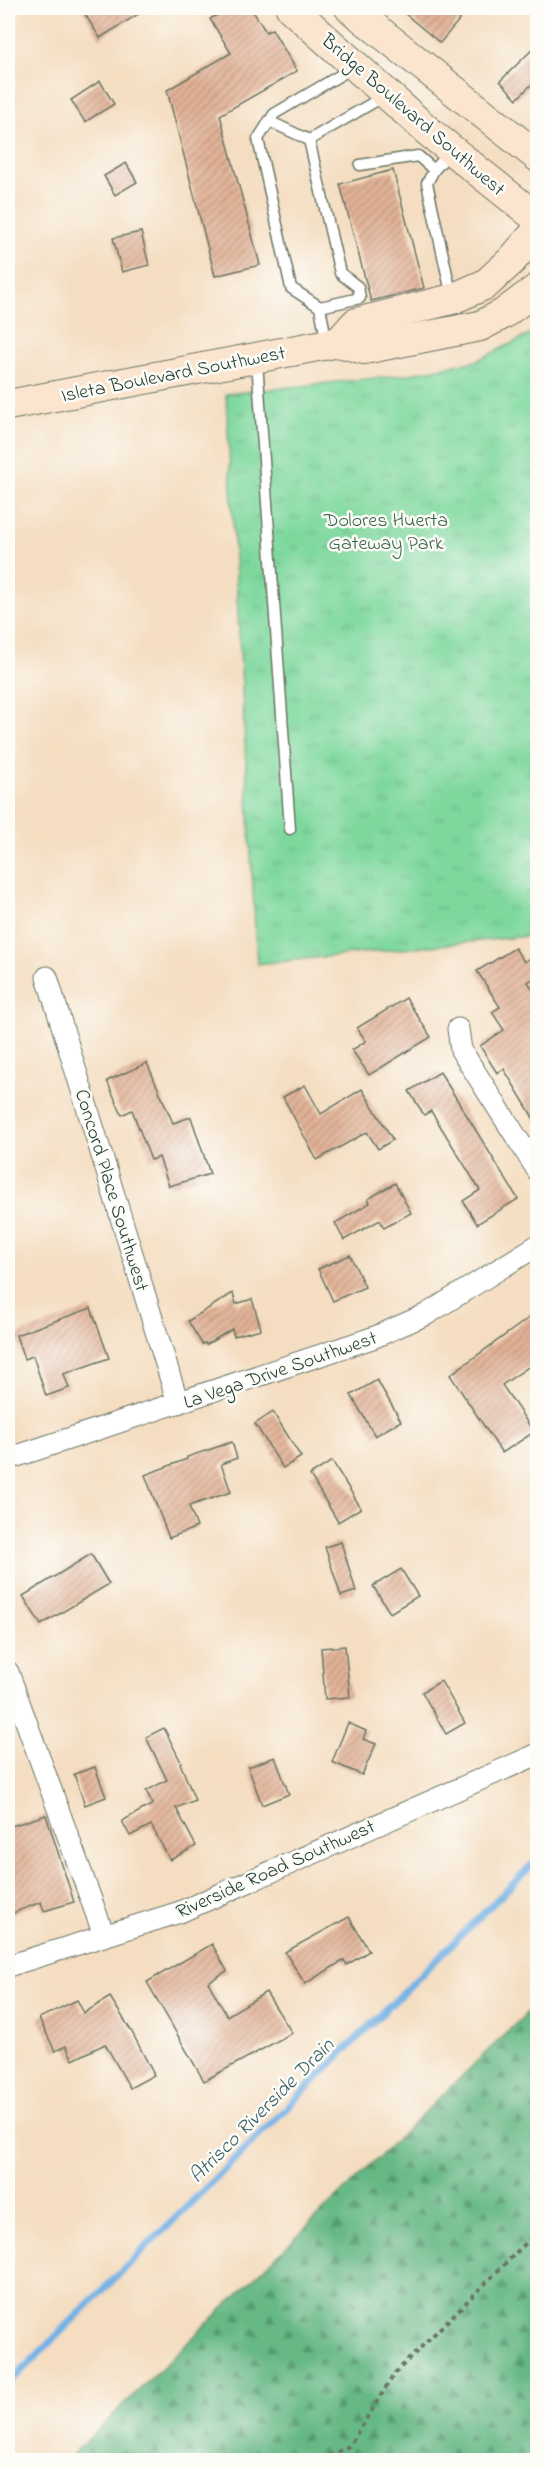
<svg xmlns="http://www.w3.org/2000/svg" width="545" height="2468" font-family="'Indie Flower',sans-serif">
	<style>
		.forest { fill: url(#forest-firs); stroke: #427a5c; stroke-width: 1.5 }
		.park { fill: url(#park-tufts); stroke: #4e8a69; stroke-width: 1.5 }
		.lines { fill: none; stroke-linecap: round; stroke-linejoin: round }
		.stream { stroke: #72b1e5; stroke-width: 7 }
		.building { fill: url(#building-hatch) }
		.service-casing { stroke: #6a7565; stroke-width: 13 }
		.minor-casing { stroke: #6a7565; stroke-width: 23 }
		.secondary-casing { stroke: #6a7565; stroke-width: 32 }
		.path { stroke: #6a7565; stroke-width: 4; stroke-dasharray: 4.5 4.5; stroke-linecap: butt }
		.service { stroke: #fff; stroke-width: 10 }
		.minor { stroke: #fff; stroke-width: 21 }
		.secondary { stroke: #fbe5cf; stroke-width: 30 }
		.labels { text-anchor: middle; stroke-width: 5; stroke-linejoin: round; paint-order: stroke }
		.street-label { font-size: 20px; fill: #1f3d34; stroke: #fdfcf7 }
		.park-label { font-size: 20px; fill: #37644e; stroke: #fdfcf7 }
		.water-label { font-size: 21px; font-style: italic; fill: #386069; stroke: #fdfcf7 }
	</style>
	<defs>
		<pattern id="forest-firs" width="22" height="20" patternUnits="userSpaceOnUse" patternTransform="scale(1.5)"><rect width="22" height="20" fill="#66b885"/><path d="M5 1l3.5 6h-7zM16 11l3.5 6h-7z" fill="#53976e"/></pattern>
		<pattern id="park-tufts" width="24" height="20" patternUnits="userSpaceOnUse" patternTransform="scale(1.5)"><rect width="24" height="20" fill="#7ed89e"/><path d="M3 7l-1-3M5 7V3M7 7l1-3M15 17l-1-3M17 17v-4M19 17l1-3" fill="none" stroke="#6cba89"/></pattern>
		<pattern id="building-hatch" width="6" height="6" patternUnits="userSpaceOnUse" patternTransform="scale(1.5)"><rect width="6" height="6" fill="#e2b297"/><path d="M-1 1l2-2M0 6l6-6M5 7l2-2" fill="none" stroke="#b7927c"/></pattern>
	</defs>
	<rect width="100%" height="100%" fill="#fdfcf7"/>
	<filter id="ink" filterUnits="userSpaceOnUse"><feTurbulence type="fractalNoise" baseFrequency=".0167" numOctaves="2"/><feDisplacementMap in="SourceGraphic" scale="12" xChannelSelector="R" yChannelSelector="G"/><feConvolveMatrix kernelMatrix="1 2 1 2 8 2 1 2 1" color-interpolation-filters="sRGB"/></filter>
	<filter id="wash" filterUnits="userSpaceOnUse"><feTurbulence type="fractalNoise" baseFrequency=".008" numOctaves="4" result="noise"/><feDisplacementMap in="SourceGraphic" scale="24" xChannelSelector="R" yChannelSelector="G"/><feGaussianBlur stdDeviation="1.35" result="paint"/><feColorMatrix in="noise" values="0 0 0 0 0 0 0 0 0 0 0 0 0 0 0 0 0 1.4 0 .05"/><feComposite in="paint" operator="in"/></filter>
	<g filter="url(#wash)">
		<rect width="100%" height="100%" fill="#f4ddc0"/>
		<!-- forest -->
		<path class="forest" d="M 537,2003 L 537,2460 L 67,2460 Z"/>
		<!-- park -->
		<path class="park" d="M 537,328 L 537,935 L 257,964 L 226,394 L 404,375 L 476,361 L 525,337 Z"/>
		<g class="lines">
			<!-- stream -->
			<path class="stream" d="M 8,2384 L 538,1859"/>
		</g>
		<g id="blocks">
			<!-- building -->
			<g class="building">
				<path d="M 81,8 L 148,8 L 100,38 Z"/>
				<path d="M 229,8 L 251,8 L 266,32 L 272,29 L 297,71 L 220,115 L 260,265 L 215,276 L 167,90 L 231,53 L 210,19 Z"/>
				<path d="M 398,8 L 469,8 L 440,43 Z"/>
				<path d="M 537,45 L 537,79 L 517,99 L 500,81 Z"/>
				<path d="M 100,81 L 114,104 L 85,122 L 71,100 Z"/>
				<path d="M 126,163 L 137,182 L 115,195 L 104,176 Z"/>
				<path d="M 393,170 L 424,288 L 371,301 L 340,184 Z"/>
				<path d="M 141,232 L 149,265 L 122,272 L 113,238 Z"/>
				<path d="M 515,948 L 524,962 L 537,954 L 537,976 L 528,982 L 537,997 L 537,1124 L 504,1069 L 497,1073 L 480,1046 L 504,1030 L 492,1012 L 500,1007 L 477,971 Z"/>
				<path d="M 406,998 L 431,1037 L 369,1075 L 352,1050 L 366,1041 L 357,1028 Z"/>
				<path d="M 147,1063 L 173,1123 L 191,1117 L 210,1174 L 169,1186 L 159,1157 L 151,1160 L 132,1110 L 122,1115 L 107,1081 Z"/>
				<path d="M 440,1072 L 518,1199 L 477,1224 L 463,1201 L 480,1190 L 431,1111 L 424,1115 L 409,1091 Z"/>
				<path d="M 305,1085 L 321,1114 L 362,1089 L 393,1140 L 378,1149 L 367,1132 L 317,1160 L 283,1097 Z"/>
				<path d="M 395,1183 L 411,1213 L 384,1228 L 380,1220 L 344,1240 L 335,1223 L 370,1203 L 368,1199 Z"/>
				<path d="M 350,1255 L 365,1287 L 333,1301 L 318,1269 Z"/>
				<path d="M 233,1293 L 236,1304 L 252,1299 L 261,1329 L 234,1336 L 232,1329 L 206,1345 L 205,1343 L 202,1344 L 188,1321 Z"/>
				<path d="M 91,1308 L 109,1358 L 64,1374 L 69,1388 L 46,1396 L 33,1356 L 24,1359 L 16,1335 Z"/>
				<path d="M 537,1312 L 537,1361 L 502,1385 L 534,1432 L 502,1453 L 450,1375 Z"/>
				<path d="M 377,1380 L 401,1421 L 375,1436 L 351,1395 Z"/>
				<path d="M 273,1412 L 301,1457 L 283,1468 L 255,1424 Z"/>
				<path d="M 232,1442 L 237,1458 L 221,1464 L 231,1492 L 189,1506 L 197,1527 L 169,1538 L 145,1475 L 187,1459 L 187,1457 Z"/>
				<path d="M 332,1461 L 361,1508 L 338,1522 L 310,1475 Z"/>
				<path d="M 341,1542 L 356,1591 L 341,1596 L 325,1547 Z"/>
				<path d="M 91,1554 L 109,1584 L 41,1625 L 23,1596 Z"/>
				<path d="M 401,1569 L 418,1596 L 390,1613 L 373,1586 Z"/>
				<path d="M 345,1646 L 350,1697 L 325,1699 L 321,1648 Z"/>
				<path d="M 441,1681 L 465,1723 L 446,1734 L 422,1692 Z"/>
				<path d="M 348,1723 L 366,1731 L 363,1739 L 376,1744 L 362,1775 L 332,1762 Z"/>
				<path d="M 164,1728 L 181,1762 L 180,1763 L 195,1800 L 176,1808 L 196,1846 L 170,1860 L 151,1825 L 130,1836 L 122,1821 L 153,1804 L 146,1791 L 167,1780 L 146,1737 Z"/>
				<path d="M 275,1757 L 289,1794 L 262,1805 L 248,1767 Z"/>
				<path d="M 95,1767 L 106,1797 L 85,1805 L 74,1774 Z"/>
				<path d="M 46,1815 L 74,1902 L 44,1911 L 41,1902 L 8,1915 L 8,1827 Z"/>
				<path d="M 349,1917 L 369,1951 L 347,1965 L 344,1960 L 305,1984 L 285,1952 Z"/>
				<path d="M 212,1944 L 227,1971 L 208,1982 L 227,2016 L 266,1992 L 292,2033 L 204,2081 L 147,1982 Z"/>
				<path d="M 110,1997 L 132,2032 L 154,2075 L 130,2088 L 105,2044 L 73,2060 L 66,2046 L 55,2051 L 39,2018 L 77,2000 L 84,2013 Z"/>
			</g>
		</g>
	</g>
	<g filter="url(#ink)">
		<use href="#blocks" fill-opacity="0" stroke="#6a7565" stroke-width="1.5"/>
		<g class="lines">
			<!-- service casing -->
			<g class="service-casing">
				<g id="service">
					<path d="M 269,121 L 309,140"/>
					<path d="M 360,165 L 418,156 L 434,170 L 451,151"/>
					<path d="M 434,170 L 427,183 L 452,297"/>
					<path d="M 320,307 L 360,298 L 358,287 L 340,273 L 309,140 L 386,95"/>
					<path d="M 327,344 L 320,307 L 291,288 L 258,139 L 274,114 L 354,67"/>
					<path d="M 257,361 L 290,829"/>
				</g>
			</g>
			<!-- minor casing -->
			<g class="minor-casing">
				<g id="minor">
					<path d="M 47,977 L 178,1403"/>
					<path d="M 458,1029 L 461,1050 L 538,1171"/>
					<path d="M 8,1459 L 375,1337 L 427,1314 L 538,1245"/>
					<path d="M 8,1672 L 104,1935"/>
					<path d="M 8,1966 L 180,1912 L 538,1754"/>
				</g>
			</g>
			<!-- secondary casing -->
			<g class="secondary-casing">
				<g id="secondary">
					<path d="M 291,8 L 429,132 L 538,219"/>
					<path d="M 350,8 L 538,157"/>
					<path d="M 339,342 L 356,323 L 452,299 L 486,284 L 511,261 L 538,230"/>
					<path d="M 8,405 L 339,342 L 364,349 L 480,326 L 503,314 L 538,288"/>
				</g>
			</g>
			<!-- path -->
			<path class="path" d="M 321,2460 L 349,2446 L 395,2373 L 538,2231"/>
			<!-- service -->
			<use href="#service" class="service"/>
			<!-- minor -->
			<use href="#minor" class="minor"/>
			<!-- secondary -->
			<use href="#secondary" class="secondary"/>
		</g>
	</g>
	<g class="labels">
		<!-- street labels -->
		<g class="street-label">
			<text transform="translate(414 114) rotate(41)" y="7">Bridge Boulevard Southwest</text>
			<text transform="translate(173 373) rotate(-11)" y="7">Isleta Boulevard Southwest</text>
			<text transform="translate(113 1190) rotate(73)" y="7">Concord Place Southwest</text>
			<text transform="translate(280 1369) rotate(-19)" y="7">La Vega Drive Southwest</text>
			<text transform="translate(275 1868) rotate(-24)" y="7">Riverside Road Southwest</text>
		</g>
		<!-- park labels -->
		<g class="park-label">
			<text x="386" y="526">Dolores Huerta<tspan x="386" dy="23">Gateway Park</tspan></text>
		</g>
		<!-- water labels -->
		<g class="water-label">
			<text transform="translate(261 2110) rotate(-45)" y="7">Atrisco Riverside Drain</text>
		</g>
	</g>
	<!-- margin -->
	<rect width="545" height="2468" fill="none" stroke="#fdfcf7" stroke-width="30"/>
</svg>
